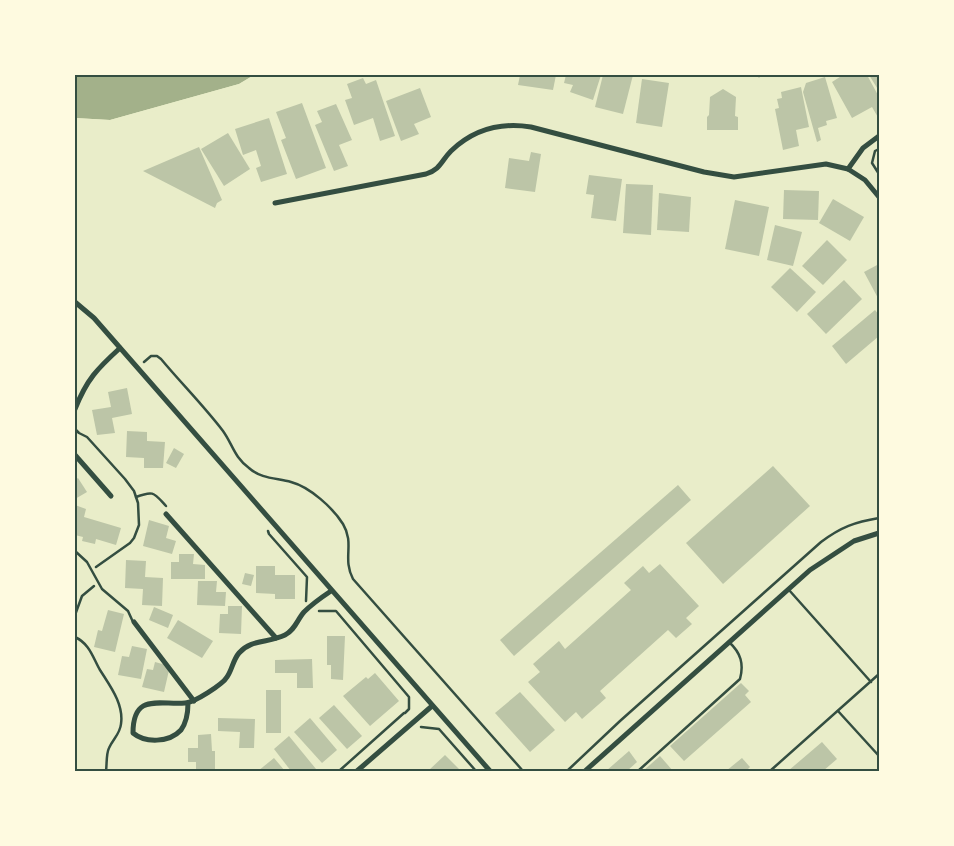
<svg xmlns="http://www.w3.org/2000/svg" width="954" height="846" font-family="Commissioner,sans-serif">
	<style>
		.water { fill: #a3b18a }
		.pier { fill: #e9edc9 }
		.building { fill: #bcc5a7 }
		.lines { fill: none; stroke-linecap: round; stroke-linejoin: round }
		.path { stroke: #344e41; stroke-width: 2.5 }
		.service { stroke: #344e41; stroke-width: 2.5 }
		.minor { stroke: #344e41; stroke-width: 5 }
		.neatline { fill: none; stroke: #344e41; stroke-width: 2 }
	</style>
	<rect width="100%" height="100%" fill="#e9edc9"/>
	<!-- water -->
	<path class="water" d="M 75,75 L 254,75 L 239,84 L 110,120 L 75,118 Z"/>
	<!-- pier -->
	<path class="pier" d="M 254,75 L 256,75 L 256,77 L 240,87 L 111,123 L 75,121 L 75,118 L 110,120 L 239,84 Z"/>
	<!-- building -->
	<g class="building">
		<path d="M 520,75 L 556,75 L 553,90 L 518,85 Z"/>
		<path d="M 566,75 L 601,75 L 593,100 L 570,92 L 573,85 L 564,83 Z"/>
		<path d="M 603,75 L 633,75 L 623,114 L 595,107 Z"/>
		<path d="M 843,75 L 867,75 L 879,97 L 879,119 L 872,107 L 852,118 L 832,82 Z"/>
		<path d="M 869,75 L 879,75 L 879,91 Z"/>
		<path d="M 825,77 L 837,118 L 826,121 L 827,125 L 818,128 L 821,140 L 817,142 L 803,92 L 806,83 Z"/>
		<path d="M 363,78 L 366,84 L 376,80 L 395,136 L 380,141 L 373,118 L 354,125 L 345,100 L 352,98 L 347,84 Z"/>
		<path d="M 642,79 L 669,83 L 662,127 L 636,123 Z"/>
		<path d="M 801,87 L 809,127 L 796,130 L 799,146 L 783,150 L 775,109 L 779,108 L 777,99 L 782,98 L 781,92 Z"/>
		<path d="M 420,88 L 431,117 L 414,124 L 419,134 L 401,141 L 386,101 Z"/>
		<path d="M 723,89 L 736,97 L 735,116 L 738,117 L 738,130 L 707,130 L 707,117 L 709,115 L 710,97 Z"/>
		<path d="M 302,103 L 326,168 L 296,179 L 281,140 L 286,138 L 276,112 Z"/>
		<path d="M 336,104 L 352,140 L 339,145 L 348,166 L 334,171 L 315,125 L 322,122 L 317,111 Z"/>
		<path d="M 269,118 L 287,174 L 261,182 L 256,168 L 261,166 L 256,150 L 243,155 L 235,129 Z"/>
		<path d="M 228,133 L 250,169 L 224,186 L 201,149 Z"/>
		<path d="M 199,147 L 222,200 L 217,203 L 215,208 L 143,171 Z"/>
		<path d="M 531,152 L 541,154 L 535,192 L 505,188 L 509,158 L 529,161 Z"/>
		<path d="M 589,175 L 622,179 L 616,221 L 591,218 L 594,195 L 586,194 Z"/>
		<path d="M 626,184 L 653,185 L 651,235 L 623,233 Z"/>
		<path d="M 784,190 L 819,191 L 818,220 L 783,219 Z"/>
		<path d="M 659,193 L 691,197 L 689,232 L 657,230 Z"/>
		<path d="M 833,199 L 864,217 L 850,241 L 819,223 Z"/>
		<path d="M 735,200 L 769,207 L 759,256 L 725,249 Z"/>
		<path d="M 775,225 L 802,232 L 793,266 L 767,260 Z"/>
		<path d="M 827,240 L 847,260 L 823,285 L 802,266 Z"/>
		<path d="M 879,264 L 879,300 L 864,272 Z"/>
		<path d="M 790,268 L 816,292 L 797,312 L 771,287 Z"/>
		<path d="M 844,280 L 862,299 L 826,334 L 807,314 Z"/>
		<path d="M 875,310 L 879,315 L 879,336 L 846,364 L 832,346 Z"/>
		<path d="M 127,388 L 132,414 L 112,418 L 115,433 L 97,435 L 92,410 L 111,407 L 108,392 Z"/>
		<path d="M 127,431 L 147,432 L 147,441 L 165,442 L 163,468 L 144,468 L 144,458 L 126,457 Z"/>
		<path d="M 174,448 L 184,454 L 176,468 L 166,463 Z"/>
		<path d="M 773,466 L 810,506 L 723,584 L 686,543 Z"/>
		<path d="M 78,478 L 87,492 L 75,499 L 75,480 Z"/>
		<path d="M 678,485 L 691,500 L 514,656 L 500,640 Z"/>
		<path d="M 75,505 L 86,509 L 84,517 L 121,528 L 116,545 L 96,539 L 95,544 L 82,541 L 83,537 L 75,535 Z"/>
		<path d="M 149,520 L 169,526 L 166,538 L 176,541 L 172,554 L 143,546 Z"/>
		<path d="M 179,554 L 194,554 L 193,564 L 205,565 L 205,579 L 171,579 L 171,562 L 179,562 Z"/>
		<path d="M 126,560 L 146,561 L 145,577 L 163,578 L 162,606 L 142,605 L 143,589 L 125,588 Z"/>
		<path d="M 660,564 L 699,606 L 686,618 L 692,624 L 676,638 L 668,630 L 600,691 L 606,698 L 582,719 L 576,712 L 565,722 L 528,682 L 540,672 L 533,664 L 559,641 L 565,649 L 631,590 L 624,583 L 643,566 L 649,573 Z"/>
		<path d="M 256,566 L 275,566 L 275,575 L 295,575 L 295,599 L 275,599 L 275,594 L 256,593 Z"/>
		<path d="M 245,573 L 254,575 L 251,586 L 242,584 Z"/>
		<path d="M 198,581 L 217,581 L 216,592 L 226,592 L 225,606 L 197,605 Z"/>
		<path d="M 228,606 L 242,606 L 241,634 L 219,633 L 220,614 L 228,614 Z"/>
		<path d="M 154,607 L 173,615 L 168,628 L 149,620 Z"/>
		<path d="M 108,610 L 124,614 L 115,652 L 94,647 L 98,630 L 102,631 Z"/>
		<path d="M 178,620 L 213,641 L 202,658 L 167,638 Z"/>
		<path d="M 327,636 L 345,636 L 343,680 L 331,679 L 331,665 L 327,665 Z"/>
		<path d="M 132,646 L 147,649 L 141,679 L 118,675 L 122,656 L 129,657 Z"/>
		<path d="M 312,659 L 313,688 L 297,688 L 297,673 L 275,673 L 275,660 Z"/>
		<path d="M 155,662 L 170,666 L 164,692 L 142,687 L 147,669 L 153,670 Z"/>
		<path d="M 375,673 L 399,701 L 370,726 L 343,696 L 366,677 L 368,679 Z"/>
		<path d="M 741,683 L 749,691 L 745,695 L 751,702 L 684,761 L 670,746 Z"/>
		<rect x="266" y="690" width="15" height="43"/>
		<path d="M 520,692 L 555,730 L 530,752 L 495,713 Z"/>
		<path d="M 334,705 L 362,736 L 347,749 L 319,718 Z"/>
		<path d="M 218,718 L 255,719 L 254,748 L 239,748 L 240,732 L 218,731 Z"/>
		<path d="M 310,718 L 337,750 L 322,763 L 294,732 Z"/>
		<path d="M 211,734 L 212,751 L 215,751 L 215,770 L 196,770 L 196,762 L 188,762 L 188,748 L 198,748 L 198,735 Z"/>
		<path d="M 289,736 L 316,769 L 313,771 L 291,771 L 274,749 Z"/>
		<path d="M 822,742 L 837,759 L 823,771 L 788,771 Z"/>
		<path d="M 629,751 L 637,762 L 627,771 L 606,771 Z"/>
		<path d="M 445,755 L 460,770 L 428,771 Z"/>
		<path d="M 660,756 L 673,771 L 643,771 Z"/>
		<path d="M 274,758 L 285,771 L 258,771 Z"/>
		<path d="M 742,758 L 750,767 L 746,771 L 726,771 Z"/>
	</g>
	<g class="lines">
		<!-- path -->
		<g class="path">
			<path d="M 759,75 L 759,76"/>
			<path d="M 879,149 L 875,151 L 872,163 L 879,174"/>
			<path d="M 144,362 L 151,356 L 157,356 L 161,359 C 181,383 204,406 223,431 C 233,445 234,457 249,468 C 261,479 277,478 291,482 C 310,487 333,508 343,524 C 355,544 342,558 353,579 L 523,771"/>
			<path d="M 75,429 L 79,433 L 87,437 L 125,479 L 134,491 L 138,503 L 139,525 L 134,538 L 130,543 L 96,567"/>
			<path d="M 136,497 C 154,490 154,493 166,506"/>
			<path d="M 268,531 L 269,534 L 307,577 L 306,601"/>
			<path d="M 319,611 L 336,611 L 409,697 L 409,709 L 405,713"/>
			<path d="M 75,615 L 82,596 L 94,586"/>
			<path d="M 75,637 C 90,644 93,658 100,670 C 110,686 124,704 121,724 C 120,734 113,739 109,748 C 106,754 107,764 106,771"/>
			<path d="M 421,727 L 439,729 L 476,771"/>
			<path d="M 339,771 L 404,713"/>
			<path d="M 567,771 L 620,721 L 821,542 C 841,527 855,522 879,518"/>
		</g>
		<!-- service -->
		<g class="service">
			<path d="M 75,551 L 87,562 L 102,589 L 128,611 L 133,622"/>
			<path d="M 789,590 L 871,682"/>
			<path d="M 838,711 L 879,756"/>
			<path d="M 638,771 L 740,679 C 744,664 741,653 729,642"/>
			<path d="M 770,771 L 879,674"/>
		</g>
		<!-- minor -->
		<g class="minor">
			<path d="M 848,169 L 863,148 L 879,136"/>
			<path d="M 275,203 L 426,174 C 441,169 441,161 451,151 C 474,129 500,122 531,127 L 704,172 L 734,177 L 826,164 L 848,169 L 865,180 L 879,197"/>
			<path d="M 75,302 L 94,318 L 490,771"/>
			<path d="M 75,409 C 87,379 97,369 120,348"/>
			<path d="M 75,455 L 111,496"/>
			<path d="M 166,514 L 276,638"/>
			<path d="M 134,622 L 194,701"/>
			<path d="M 188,703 C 188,712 186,723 181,730 C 169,743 145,743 133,733 C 133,693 159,705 185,703 C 194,703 223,684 227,677 C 232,670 233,660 239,653 C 251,639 269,643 285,635 C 295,630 297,620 304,612 C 312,604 322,597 331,591"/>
			<path d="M 357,771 L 432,706"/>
			<path d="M 585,771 L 810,570 L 854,541 L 879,533"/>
		</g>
	</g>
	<!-- border -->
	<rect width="954" height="846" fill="none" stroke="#fefae0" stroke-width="152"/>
	<rect x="76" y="76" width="802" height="694" class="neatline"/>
</svg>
